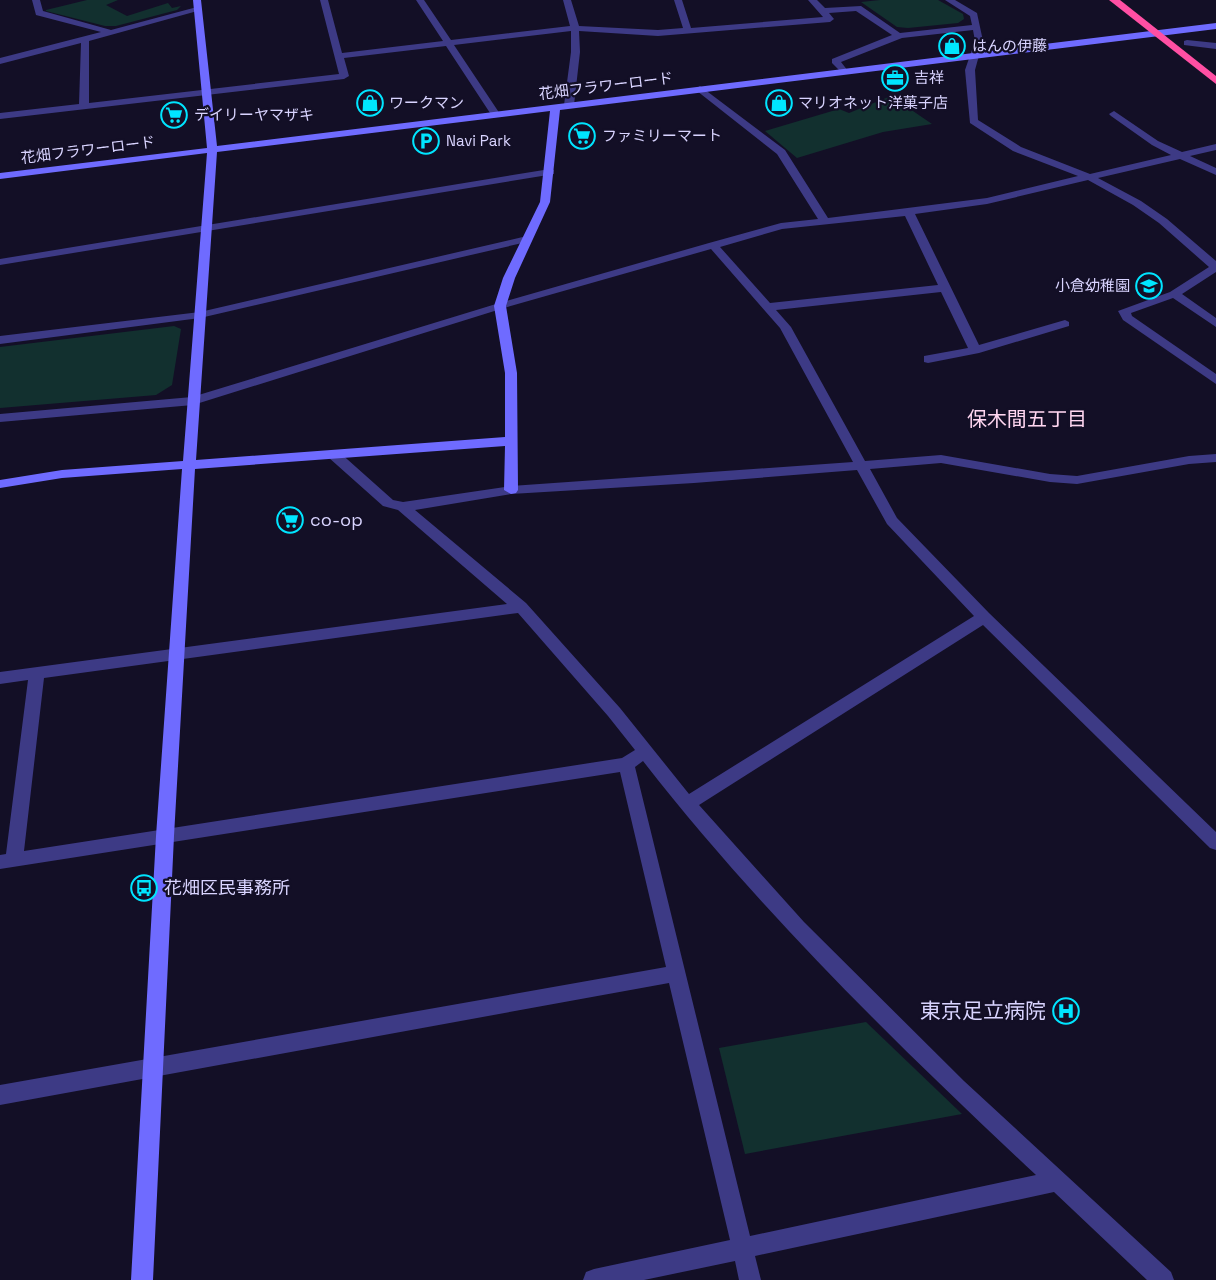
<svg xmlns="http://www.w3.org/2000/svg" width="1216" height="1280" font-family="'Space Grotesk','Noto Sans JP',sans-serif">
	<style>
		.green { fill: #12302f }
		.lines { fill: none; stroke-linecap: round; stroke-linejoin: round }
		.street { fill: #3d3a85; fill-rule: evenodd }
		.secondary { fill: #6f6bff; fill-rule: evenodd }
		.highway { fill: #ff4fa3; fill-rule: evenodd }
		.labels { text-anchor: middle; stroke-width: 4.5; stroke-linejoin: round; paint-order: stroke }
		.far-poi-label { font-size: 15px; fill: #d9d4ff; stroke: #130f26; text-anchor: start }
		.far-street-label { font-size: 15px; fill: #d9d4ff; stroke: #130f26 }
		.poi-label { font-size: 18px; fill: #d9d4ff; stroke: #130f26; text-anchor: start }
		.neighbourhood-label { font-size: 20px; fill: #ffd6f0; stroke: #130f26 }
		.near-poi-label { font-size: 21px; fill: #d9d4ff; stroke: #130f26; text-anchor: end }
	</style>
	<rect width="100%" height="100%" fill="#130f26"/>
	<!-- green -->
	<g class="green">
		<path d="M 87,0 L 118,0 L 106,5 L 127,16 L 168,3 L 172,8 L 181,6 L 177,10 L 116,26 L 105,26 L 46,11 L 46,10 Z"/>
		<path d="M 880,0 L 938,0 L 963,14 L 964,19 L 958,23 L 908,28 L 897,27 L 861,2 Z"/>
		<path d="M 891,96 L 932,124 L 883,132 L 797,158 L 765,131 L 839,109 L 849,113 Z"/>
		<path d="M 174,326 L 181,329 L 172,385 L 156,395 L 0,408 L 0,347 Z"/>
		<path d="M 866,1022 L 962,1114 L 745,1154 L 719,1048 Z"/>
	</g>
	<g class="lines">
		<!-- street -->
		<g class="street">
			<path d="M 32,0 L 40,0 L 43,11 L 111,30 L 197,7 L 201,10 L 89,41 L 89,103 L 339,74 L 320,0 L 328,0 L 342,53 L 443,41 L 416,0 L 424,0 L 451,40 L 570,26 L 563,0 L 571,0 L 579,26 L 658,30 L 683,28 L 674,0 L 682,0 L 691,28 L 823,17 L 808,0 L 817,0 L 825,8 L 861,6 L 900,33 L 972,25 L 970,16 L 945,0 L 955,0 L 977,13 L 983,41 L 975,70 L 978,120 L 1021,147 L 1090,174 L 1171,155 L 1152,145 L 1111,116 L 1109,114 L 1114,111 L 1158,141 L 1182,152 L 1216,144 L 1216,150 L 1190,156 L 1216,168 L 1216,175 L 1180,159 L 1098,178 L 1141,201 L 1167,219 L 1216,261 L 1216,272 L 1182,294 L 1216,318 L 1216,327 L 1173,298 L 1131,313 L 1132,316 L 1216,374 L 1216,384 L 1123,320 L 1118,311 L 1170,292 L 1209,267 L 1159,223 L 1133,205 L 1088,180 L 987,204 L 915,214 L 979,345 L 1065,320 L 1069,322 L 1069,326 L 979,353 L 928,363 L 924,362 L 924,356 L 968,348 L 941,292 L 776,310 L 791,327 L 865,461 L 941,455 L 1050,474 L 1077,476 L 1189,456 L 1216,454 L 1216,462 L 1189,464 L 1077,484 L 1050,482 L 941,463 L 870,469 L 897,518 L 989,613 L 1216,832 L 1216,850 L 1210,848 L 983,625 L 699,805 L 804,922 L 964,1081 L 1171,1272 L 1174,1280 L 1147,1280 L 1054,1192 L 755,1256 L 761,1280 L 739,1280 L 735,1261 L 644,1280 L 583,1280 L 586,1272 L 594,1269 L 730,1240 L 669,983 L 0,1105 L 0,1085 L 666,967 L 620,772 L 0,869 L 0,855 L 6,854 L 28,680 L 0,684 L 0,672 L 507,604 L 398,510 L 383,506 L 328,457 L 326,454 L 333,450 L 338,451 L 393,500 L 403,502 L 511,486 L 853,462 L 780,328 L 711,249 L 504,308 L 193,405 L 0,422 L 0,414 L 192,397 L 496,304 L 709,243 L 781,223 L 818,219 L 777,154 L 697,91 L 695,89 L 700,86 L 785,150 L 828,218 L 987,198 L 1078,176 L 1013,151 L 970,123 L 965,70 L 975,41 L 973,30 L 902,38 L 841,62 L 848,71 L 843,74 L 832,63 L 832,59 L 892,35 L 856,11 L 829,13 L 834,19 L 830,22 L 658,36 L 579,31 L 580,52 L 574,105 L 569,108 L 564,105 L 571,52 L 571,31 L 454,45 L 500,114 L 495,117 L 492,116 L 446,46 L 344,58 L 349,76 L 344,79 L 0,119 L 0,113 L 79,104 L 81,43 L 0,64 L 0,58 L 101,32 L 36,15 ZM 905,216 L 938,285 L 770,303 L 720,247 L 782,229 ZM 857,470 L 887,524 L 974,616 L 689,794 L 620,708 L 526,603 L 415,510 L 511,494 L 694,483 ZM 518,613 L 608,716 L 635,750 L 622,758 L 24,851 L 44,678 ZM 643,761 C 759,910 898,1046 1036,1175 L 750,1236 L 635,767 Z"/>
			<path d="M 1187,40 L 1216,43 L 1216,49 L 1184,45 L 1184,41 Z"/>
			<path d="M 550,169 L 554,170 L 554,174 L 0,265 L 0,259 Z"/>
			<path d="M 527,236 L 532,239 L 531,241 L 200,318 L 0,344 L 0,336 L 200,312 Z"/>
		</g>
		<!-- secondary -->
		<path class="secondary" d="M 193,0 L 201,0 L 217,146 L 1216,23 L 1216,29 L 560,110 L 550,202 L 515,278 L 506,306 L 517,373 L 518,490 L 516,493 L 511,494 L 504,490 L 505,446 L 195,469 L 174,836 L 153,1280 L 131,1280 L 156,836 L 182,469 L 62,478 L 0,488 L 0,480 L 62,470 L 183,461 L 207,153 L 0,179 L 0,173 L 207,148 ZM 550,111 L 540,202 L 503,278 L 494,306 L 505,373 L 505,437 L 196,460 L 217,152 Z"/>
		<!-- highway -->
		<path class="highway" d="M 1109,0 L 1120,0 L 1216,76 L 1216,84 Z"/>
	</g>
	<!-- icons -->
	<defs>
		<g id="shop-ring" transform="scale(1.35)"><circle r="9.5" fill="#130f26" stroke="#00e5ff" stroke-width="1.5"/><path d="M-5-2.5h2.3a2.7 3.5 0 0 1 5.4 0H5L5.5 6h-11ZM-1.5-2.5h3a1.5 2.3 0 0 0-3 0Z" fill="#00e5ff"/></g>
		<g id="office-ring" transform="scale(1.35)"><circle r="9.5" fill="#130f26" stroke="#00e5ff" stroke-width="1.5"/><path d="M-6-3h4V-5.5h4V-3h4V5H-6ZM-1-4.5V-3h2v-1.5ZM-6 0V1H6V0Z" fill="#00e5ff"/></g>
		<g id="supermarket-ring" transform="scale(1.35)"><circle r="9.5" fill="#130f26" stroke="#00e5ff" stroke-width="1.5"/><path d="M-6-5.5h2.5l.6 2H6L4.5 2H-2.5L-4.4-4H-6ZM-1.5 3.2a1.3 1.3 0 1 0 .1 0ZM3 3.2a1.3 1.3 0 1 0 .1 0Z" fill="#00e5ff"/></g>
		<g id="parking-ring" transform="scale(1.35)"><circle r="9.5" fill="#130f26" stroke="#00e5ff" stroke-width="1.5"/><path d="M-3.5-5.5H1a3.5 3.5 0 0 1 0 7H-1V5.5H-3.5ZM-1-3.4V-.6H.8a1.4 1.4 0 0 0 0-2.8Z" fill="#00e5ff"/></g>
		<g id="school-ring" transform="scale(1.35)"><circle r="9.5" fill="#130f26" stroke="#00e5ff" stroke-width="1.5"/><path d="M0-5L7-2L0 1L-7-2ZM-4 1L0 2.5L4 1V4Q0 6-4 4Z" fill="#00e5ff"/></g>
		<g id="bus-ring" transform="scale(1.35)"><circle r="9.5" fill="#130f26" stroke="#00e5ff" stroke-width="1.5"/><path d="M-5-6H5V4H4V6H2V4H-2V6H-4V4H-5ZM-3.5-4V0h7V-4ZM-3.5 1.2v1.5H-2V1.2ZM2 1.2v1.5H3.5V1.2Z" fill="#00e5ff"/></g>
		<g id="hospital-ring" transform="scale(1.35)"><circle r="9.5" fill="#130f26" stroke="#00e5ff" stroke-width="1.5"/><path d="M-5-5h3v3.5h4V-5h3V5h-3V1.5h-4V5h-3Z" fill="#00e5ff"/></g>
	</defs>
	<g fill-rule="evenodd">
		<use href="#shop-ring" x="952" y="46"/>
		<use href="#office-ring" x="895" y="78"/>
		<use href="#shop-ring" x="370" y="103"/>
		<use href="#shop-ring" x="779" y="103"/>
		<use href="#supermarket-ring" x="174" y="115"/>
		<use href="#supermarket-ring" x="582" y="136"/>
		<use href="#parking-ring" x="426" y="141"/>
		<use href="#school-ring" x="1149" y="286"/>
		<use href="#supermarket-ring" x="290" y="520"/>
		<use href="#bus-ring" x="144" y="888"/>
		<use href="#hospital-ring" x="1066" y="1011"/>
	</g>
	<g class="labels">
		<!-- far-poi labels -->
		<g class="far-poi-label">
			<text x="972" y="51">はんの伊藤</text>
			<text x="914" y="83">吉祥</text>
			<text x="389" y="108">ワークマン</text>
			<text x="798" y="108">マリオネット洋菓子店</text>
			<text x="194" y="120">デイリーヤマザキ</text>
			<text x="602" y="141">ファミリーマート</text>
			<text x="446" y="146">Navi Park</text>
			<text x="1130" y="291" text-anchor="end">小倉幼稚園</text>
		</g>
		<!-- far-street labels -->
		<g class="far-street-label">
			<text transform="translate(606 86) rotate(-7)" y="5">花畑フラワーロード</text>
			<text transform="translate(88 150) rotate(-7)" y="5">花畑フラワーロード</text>
		</g>
		<!-- poi labels -->
		<g class="poi-label">
			<text x="310" y="526">co-op</text>
			<text x="164" y="894">花畑区民事務所</text>
		</g>
		<!-- neighbourhood labels -->
		<g class="neighbourhood-label">
			<text x="1027" y="426">保木間五丁目</text>
		</g>
		<!-- near-poi labels -->
		<g class="near-poi-label">
			<text x="1046" y="1018">東京足立病院</text>
		</g>
	</g>
</svg>
